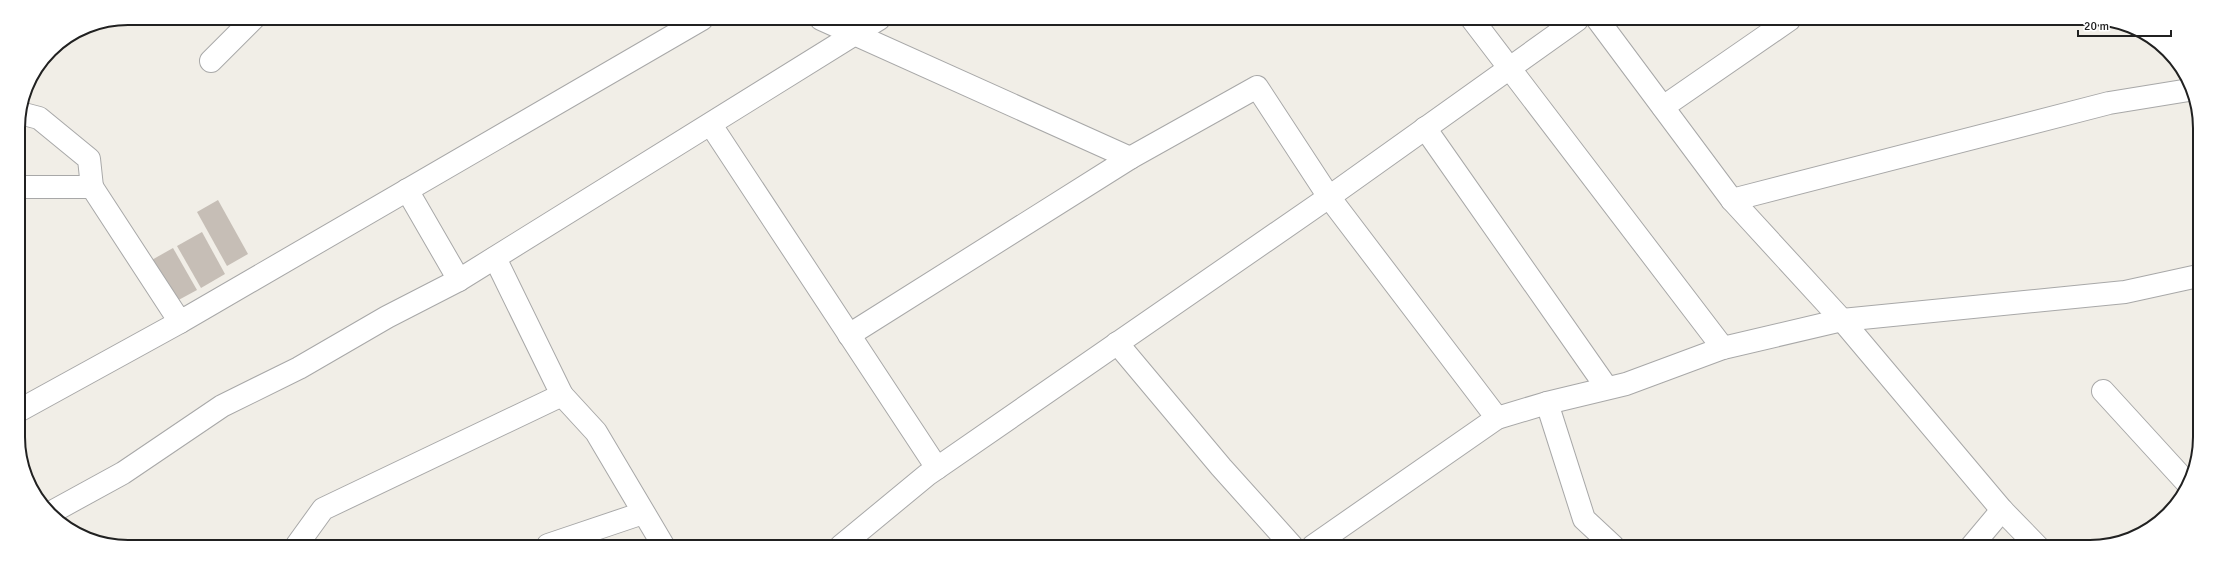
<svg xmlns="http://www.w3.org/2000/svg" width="2218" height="565" font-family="Signika,sans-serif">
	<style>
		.building { fill: #c6beb6 }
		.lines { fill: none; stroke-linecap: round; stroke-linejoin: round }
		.street-casing { stroke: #a8a8a8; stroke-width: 24 }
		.street { stroke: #fff; stroke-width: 22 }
		.rim { fill: none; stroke: #212121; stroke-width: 2 }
	</style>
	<rect width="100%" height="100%" fill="#f1eee7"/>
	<!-- building -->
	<g class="building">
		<path d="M 218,200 L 248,254 L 227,266 L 197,212 Z"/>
		<path d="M 202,232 L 225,274 L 201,288 L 177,246 Z"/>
		<path d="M 173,248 L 197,290 L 173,303 L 150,261 Z"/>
	</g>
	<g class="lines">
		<!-- street casing -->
		<g class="street-casing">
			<g id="street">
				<path d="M 821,19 L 1130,158 L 1257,87 L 1329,197 L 1497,418 L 1547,403 L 1626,384 L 1723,348 L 1842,320 L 2125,292 L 2198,276"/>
				<path d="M 1472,19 L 1723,348"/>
				<path d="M 1598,20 L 1732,200 L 1842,320 L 2002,510 L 2038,547"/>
				<path d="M 211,61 L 254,18"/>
				<path d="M 1663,107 L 1789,20"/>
				<path d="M 20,113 L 39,118 L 89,159 L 92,187"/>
				<path d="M 711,125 L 937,468"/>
				<path d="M 1425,128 L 1607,388"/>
				<path d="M 19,187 L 92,187 L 180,322 L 702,19"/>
				<path d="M 407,190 L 459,280 L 879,19"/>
				<path d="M 1732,200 L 2109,103 L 2189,90"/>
				<path d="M 849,335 L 1130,158"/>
				<path d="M 1117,343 L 1221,467 L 1292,546"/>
				<path d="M 2103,391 L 2188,484"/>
				<path d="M 562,395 L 596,432 L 663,545"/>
				<path d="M 1547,403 L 1584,519 L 1613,546"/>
				<path d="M 20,410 L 180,322"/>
				<path d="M 50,513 L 123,473 L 222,406 L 299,368 L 387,317 L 459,280"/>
				<path d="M 297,545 L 323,509 L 562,395 L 495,258"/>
				<path d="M 548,545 L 643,513"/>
				<path d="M 841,546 L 927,475 L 1329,197 L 1577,20"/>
				<path d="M 1313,546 L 1497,418"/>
				<path d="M 1971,547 L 2002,510"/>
			</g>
		</g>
		<!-- street -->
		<use href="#street" class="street"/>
	</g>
	<!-- crop -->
	<path d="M0 0H2218V565H0ZM128 25H2090A103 103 0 0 1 2193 128V437A103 103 0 0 1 2090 540H128A103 103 0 0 1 25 437V128A103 103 0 0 1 128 25Z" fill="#fff" fill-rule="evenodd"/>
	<path class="rim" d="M128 25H2090A103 103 0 0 1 2193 128V437A103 103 0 0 1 2090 540H128A103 103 0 0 1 25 437V128A103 103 0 0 1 128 25Z"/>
	<!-- scale -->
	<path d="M2078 30v6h93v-6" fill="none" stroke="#212121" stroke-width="2"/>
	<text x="2084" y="30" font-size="12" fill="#212121" stroke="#ffffff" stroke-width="3" paint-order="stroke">20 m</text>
</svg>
